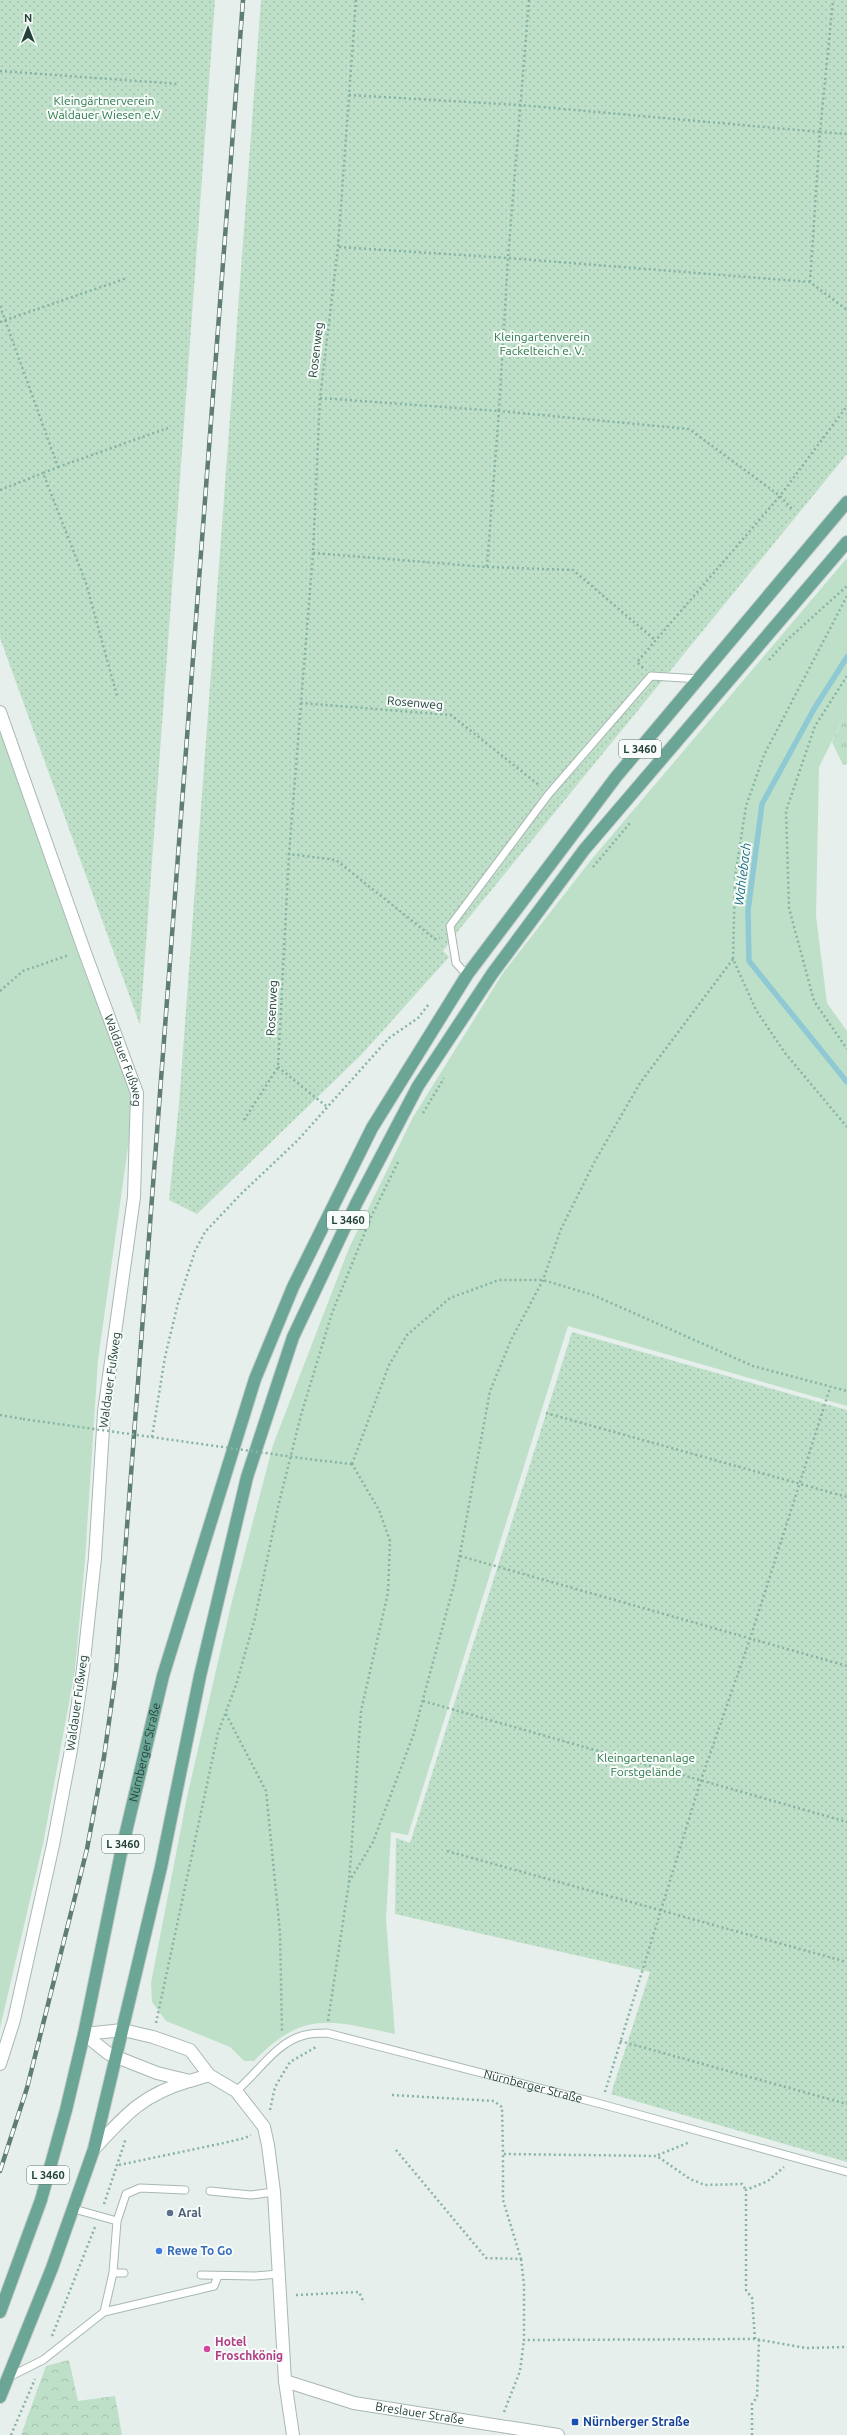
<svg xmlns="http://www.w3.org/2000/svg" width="847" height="2435" font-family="Ubuntu,sans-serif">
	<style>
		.grass { fill: url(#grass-tufts) }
		.forest { fill: url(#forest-crowns) }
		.park { fill: #bfe0c8 }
		.garden { fill: url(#garden-dots) }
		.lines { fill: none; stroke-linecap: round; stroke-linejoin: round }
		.stream { stroke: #8ec9d4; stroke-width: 5.5 }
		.service-casing { stroke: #a8b8b2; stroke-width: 9 }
		.minor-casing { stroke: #a8b8b2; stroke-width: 14 }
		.primary-casing { stroke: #c2cac8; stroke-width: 14 }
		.path { stroke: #86b3a5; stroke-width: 2.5; stroke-dasharray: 2 3; stroke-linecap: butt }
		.service { stroke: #fff; stroke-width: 7 }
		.minor { stroke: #fff; stroke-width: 12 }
		.primary { stroke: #6aa596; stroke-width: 12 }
		.rail-casing { stroke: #5f7d75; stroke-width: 4.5 }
		.rail { stroke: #f7fbf9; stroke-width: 3; stroke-dasharray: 9; stroke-linecap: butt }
		.path-bridge { stroke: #86b3a5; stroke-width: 2.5; stroke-dasharray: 2 3; stroke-linecap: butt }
		.service-dot { fill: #5c6f8a; stroke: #f7fbf9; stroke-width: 1.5 }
		.shop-dot { fill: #3f7fe0; stroke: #f7fbf9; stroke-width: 1.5 }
		.hotel-dot { fill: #d1479c; stroke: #f7fbf9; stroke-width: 1.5 }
		.transit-dot { fill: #1a4fb4; stroke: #f7fbf9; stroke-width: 1.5 }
		.labels { text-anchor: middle; stroke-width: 4; stroke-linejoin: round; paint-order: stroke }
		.shield { fill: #f7fbf9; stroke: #637a73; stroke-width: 1 }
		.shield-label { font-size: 11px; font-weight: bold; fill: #24423a }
		.park-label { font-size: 12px; fill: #2d7a4b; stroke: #f7fbf9 }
		.street-label { font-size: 12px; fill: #24423a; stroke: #f7fbf9 }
		.service-label { font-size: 12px; font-weight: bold; fill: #4e5e75; stroke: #f7fbf9; text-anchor: start }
		.shop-label { font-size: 12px; font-weight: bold; fill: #366cbe; stroke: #f7fbf9; text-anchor: start }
		.hotel-label { font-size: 12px; font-weight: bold; fill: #b23c85; stroke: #f7fbf9; text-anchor: start }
		.transit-label { font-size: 12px; font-weight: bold; fill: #164399; stroke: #f7fbf9; text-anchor: start }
		.water-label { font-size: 13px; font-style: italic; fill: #1c6f80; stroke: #f7fbf9 }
	</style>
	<defs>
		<pattern id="grass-tufts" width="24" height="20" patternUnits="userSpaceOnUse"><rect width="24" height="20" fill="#bfe0c8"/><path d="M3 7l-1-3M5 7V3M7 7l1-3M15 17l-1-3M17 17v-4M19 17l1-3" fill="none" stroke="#a4c1ad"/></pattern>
		<pattern id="forest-crowns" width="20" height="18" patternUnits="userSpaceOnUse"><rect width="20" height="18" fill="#bfe0c8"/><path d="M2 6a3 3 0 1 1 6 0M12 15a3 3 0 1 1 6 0" fill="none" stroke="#a4c1ad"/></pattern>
		<pattern id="garden-dots" width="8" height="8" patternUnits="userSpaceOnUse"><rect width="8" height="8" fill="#bfe0c8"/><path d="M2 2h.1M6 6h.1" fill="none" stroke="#a4c1ad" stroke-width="1.8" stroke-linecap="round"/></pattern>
	</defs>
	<rect width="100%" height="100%" fill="#e6efeb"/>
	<!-- grass -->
	<path class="grass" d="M 847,711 L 847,764 L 843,765 L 832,742 Z"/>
	<!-- forest -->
	<path class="forest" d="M 69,2360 L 78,2401 L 115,2396 L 122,2435 L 21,2435 L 46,2366 Z"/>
	<!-- park -->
	<g class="park">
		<path d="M 847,558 L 847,711 L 819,767 L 816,916 L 827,1003 L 847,1031 L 847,1406 L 568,1326 L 408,1835 L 391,1832 L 386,1920 L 395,2034 C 332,2021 304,2009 254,2061 L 244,2061 L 230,2047 L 166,2021 L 152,2002 L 151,1983 L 187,1797 L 231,1605 L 273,1445 L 349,1248 L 413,1117 L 503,973 L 591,860 Z"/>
		<path d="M 0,731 L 85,973 L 130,1086 L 134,1105 L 98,1360 L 85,1560 L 75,1670 L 43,1844 L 0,2028 Z"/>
	</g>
	<!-- garden -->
	<g class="garden">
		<path d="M 0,0 L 215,0 L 140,1025 L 0,638 Z"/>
		<path d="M 261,0 L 847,0 L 847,454 L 458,931 L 443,951 L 449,957 L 362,1054 L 197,1214 L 169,1200 L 179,1104 Z"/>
		<path d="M 572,1332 L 847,1410 L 847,2162 L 611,2094 L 650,1972 L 395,1914 L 396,1838 L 410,1843 Z"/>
	</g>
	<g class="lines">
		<!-- stream -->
		<path class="stream" d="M 847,657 L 814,709 L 762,804 L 748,911 L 749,961 L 847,1082"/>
		<!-- service casing -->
		<g class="service-casing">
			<g id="service">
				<path d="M 467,975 L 456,963 L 450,926 L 548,795 L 651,676 L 700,679"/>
				<path id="s1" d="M 236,2091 C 258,2073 277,2041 305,2035 C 312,2033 320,2033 327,2033 L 601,2104 L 847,2172"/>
				<path d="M 210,2191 L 251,2195 L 274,2192"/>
				<path d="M 74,2209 L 117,2221"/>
				<path d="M 113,2273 L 124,2273"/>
				<path d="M 201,2275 L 255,2276 L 279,2274"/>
				<path d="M 104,2312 L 214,2286 L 218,2276"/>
				<path d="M 9,2377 L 43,2360 L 104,2312 L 113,2273 L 117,2221 L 126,2194 L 140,2188 L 185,2190"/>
			</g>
		</g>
		<!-- minor casing -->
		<g class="minor-casing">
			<g id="minor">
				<path id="s2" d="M 0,712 L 84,950 L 137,1093 L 134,1197 L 104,1412 L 95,1558 L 83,1669 L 71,1750 L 53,1845 L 14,2020 L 0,2064"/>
				<path d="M 84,2034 L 123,2030 L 153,2037 L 190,2050 L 209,2075 L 236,2091 L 264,2127 L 268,2145 L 274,2192 L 285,2381 L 293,2435"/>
				<path d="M 84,2034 L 109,2054 L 157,2073 L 190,2081 L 209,2075"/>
				<path d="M 94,2149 C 126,2114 142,2095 189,2081"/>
				<path id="s3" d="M 285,2381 L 354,2403 L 558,2435"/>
			</g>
		</g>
		<!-- primary casing -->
		<g class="primary-casing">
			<g id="primary">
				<path id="s4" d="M 0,2312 L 41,2200 L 66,2110 L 84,2034 L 121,1853 L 163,1676 L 255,1379 L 293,1287 L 372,1128 L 467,975 L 616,777 L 847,502"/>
				<path d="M 0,2397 L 52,2268 L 94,2149 L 161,1867 L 200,1676 L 247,1477 L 293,1337 L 356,1204 L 418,1086 L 492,974 L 584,850 L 847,542"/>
			</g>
		</g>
		<!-- path -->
		<g class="path">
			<path d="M 356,0 L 338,247 L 320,398 L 313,553 L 301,703 L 451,715 L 540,786"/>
			<path d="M 529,0 L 508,258 L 810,282 L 847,310"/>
			<path d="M 0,71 L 179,84"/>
			<path d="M 349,95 L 519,105 L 820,132 L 833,0"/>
			<path d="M 810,282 L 820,132 L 847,134"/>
			<path d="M 0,306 L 58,467 L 43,473 L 86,583 L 117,696"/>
			<path d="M 0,322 L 127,278"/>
			<path d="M 320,398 L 499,411 L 508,258 L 338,247"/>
			<path d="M 58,467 L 168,428"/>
			<path d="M 0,490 L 43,473"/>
			<path d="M 313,553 L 487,567 L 499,411 L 689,429 L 780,496 L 792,509"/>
			<path d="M 487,567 L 573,570 L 655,640"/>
			<path d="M 847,596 L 764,755 L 746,806 L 735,877 L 733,959 L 756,1010 L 785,1053 L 847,1127"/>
			<path d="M 769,660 L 787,640 L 847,586"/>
			<path d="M 643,668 L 637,662 L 780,496 L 847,406"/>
			<path d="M 847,676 L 815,726 L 786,811 L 789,908 L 814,1001 L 847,1049"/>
			<path d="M 301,703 L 289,854 L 336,860 L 435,939 L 440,938"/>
			<path d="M 593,867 L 630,823"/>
			<path d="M 0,991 L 23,971 L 69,955"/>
			<path d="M 278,1067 L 326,1106"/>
			<path d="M 423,1113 L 444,1078"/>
			<path d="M 244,1120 L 278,1067 L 289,854"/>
			<path d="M 546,1413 L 847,1497"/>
			<path d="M 0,1415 L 23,1419"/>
			<path d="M 152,1437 L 165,1357 L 178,1303 L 195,1251 L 205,1232 L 241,1194 L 298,1140 L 389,1038 L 418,1018 L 429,1004"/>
			<path d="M 315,1460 L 352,1464"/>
			<path d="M 352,1464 L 389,1365 L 407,1335 L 450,1298 L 499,1280 L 543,1280 L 593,1295 L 753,1366 L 847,1391"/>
			<path d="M 460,1556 L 847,1666"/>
			<path d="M 423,1701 L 847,1822"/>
			<path d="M 226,1714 L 266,1791 L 280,1932 L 282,2032"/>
			<path d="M 447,1851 L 847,1962"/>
			<path d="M 349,1882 L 373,1842 L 413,1736 L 455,1581 L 490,1391 L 511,1340 L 543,1280 L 561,1229 L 595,1161 L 640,1083 L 733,959"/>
			<path d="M 328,2021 L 349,1882 L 361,1711 L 388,1593 L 390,1541 L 379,1510 L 352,1464"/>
			<path d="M 156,2023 L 218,1733 L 236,1685 L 255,1618 L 278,1507 L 301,1415 L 332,1313 L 372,1215 L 398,1162"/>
			<path d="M 620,2041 L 847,2104"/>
			<path d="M 605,2092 L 701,1780 L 750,1639 L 830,1388"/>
			<path d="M 392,2095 L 494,2101 L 502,2107 L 503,2154 L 657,2156 L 690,2179 L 705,2185 L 742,2184 L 746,2190"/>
			<path d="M 270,2110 L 275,2087 L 290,2062 L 316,2047"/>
			<path d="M 396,2150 L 486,2258 L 521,2259 L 503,2200 L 503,2154"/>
			<path d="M 658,2155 L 690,2142"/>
			<path d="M 119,2165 L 219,2144 L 245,2138 L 251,2135"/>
			<path d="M 104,2204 L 126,2138"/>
			<path d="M 521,2259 L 524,2285 L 524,2340 L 755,2339 L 806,2348 L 847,2347"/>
			<path d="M 296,2295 L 359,2292 L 364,2303"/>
			<path d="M 52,2336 L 95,2227"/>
			<path d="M 755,2339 L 752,2298 L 746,2290 L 746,2190 L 768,2181 L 784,2167"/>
			<path d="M 504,2412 L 520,2371 L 524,2340"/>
			<path d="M 11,2435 L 35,2379"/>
			<path d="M 752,2435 L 752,2404 L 757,2397 L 759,2340"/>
		</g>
		<!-- service -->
		<use href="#service" class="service"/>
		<!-- minor -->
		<use href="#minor" class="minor"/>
		<!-- primary -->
		<use href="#primary" class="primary"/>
		<!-- rail casing -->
		<g class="rail-casing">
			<path id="rail" d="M 0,2171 L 27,2088 L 87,1849 L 104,1757 L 116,1672 L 243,0"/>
		</g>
		<!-- rail -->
		<use href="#rail" class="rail"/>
		<!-- path-bridge -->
		<path class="path-bridge" d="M 23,1419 L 315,1460"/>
	</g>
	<!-- markers -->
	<circle class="service-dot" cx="170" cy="2213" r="4"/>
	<circle class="shop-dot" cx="159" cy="2251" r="4"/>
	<circle class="hotel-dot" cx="207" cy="2349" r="4"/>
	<rect class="transit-dot" x="571" y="2418" width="8" height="8" rx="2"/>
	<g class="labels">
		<!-- shield labels -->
		<g class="shield">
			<rect x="619" y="740" width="42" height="18" rx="3"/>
			<rect x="327" y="1211" width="42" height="18" rx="3"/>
			<rect x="102" y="1835" width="42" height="18" rx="3"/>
			<rect x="27" y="2166" width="42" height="18" rx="3"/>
		</g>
		<g class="shield-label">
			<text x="640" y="753">L 3460</text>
			<text x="348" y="1224">L 3460</text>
			<text x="123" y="1848">L 3460</text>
			<text x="48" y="2179">L 3460</text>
		</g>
		<!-- park labels -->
		<g class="park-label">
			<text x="104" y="105">Kleingärtnerverein<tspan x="104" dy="14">Waldauer Wiesen e.V</tspan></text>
			<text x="542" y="341">Kleingartenverein<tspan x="542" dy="14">Fackelteich e. V.</tspan></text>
			<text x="646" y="1762">Kleingartenanlage<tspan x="646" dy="14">Forstgelände</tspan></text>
		</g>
		<!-- street labels -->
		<g class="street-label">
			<text transform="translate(316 350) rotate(-83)" y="4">Rosenweg</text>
			<text transform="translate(415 703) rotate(5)" y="4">Rosenweg</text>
			<text transform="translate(272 1008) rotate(-87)" y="4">Rosenweg</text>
			<text dy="4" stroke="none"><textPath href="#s2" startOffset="370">Waldauer Fußweg</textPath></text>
			<text transform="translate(110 1380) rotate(-82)" y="4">Waldauer Fußweg</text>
			<text transform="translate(77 1703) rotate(-82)" y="4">Waldauer Fußweg</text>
			<text dy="4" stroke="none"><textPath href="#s4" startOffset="579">Nürnberger Straße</textPath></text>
			<text dy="4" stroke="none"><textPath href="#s1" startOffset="325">Nürnberger Straße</textPath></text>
			<text dy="4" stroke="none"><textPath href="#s3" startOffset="139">Breslauer Straße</textPath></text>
		</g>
		<!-- service labels -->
		<g class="service-label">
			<text x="178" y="2217">Aral</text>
		</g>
		<!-- shop labels -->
		<g class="shop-label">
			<text x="167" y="2255">Rewe To Go</text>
		</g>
		<!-- hotel labels -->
		<g class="hotel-label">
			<text x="215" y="2346">Hotel<tspan x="215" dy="14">Froschkönig</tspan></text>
		</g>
		<!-- transit labels -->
		<g class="transit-label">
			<text x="583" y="2426">Nürnberger Straße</text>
		</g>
		<!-- water labels -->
		<g class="water-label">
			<text transform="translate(742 874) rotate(-83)" y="5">Wahlebach</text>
		</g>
	</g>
	<!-- north arrow -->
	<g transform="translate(28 28)" stroke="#f7fbf9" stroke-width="3" paint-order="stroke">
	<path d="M0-3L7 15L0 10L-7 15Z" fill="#24423a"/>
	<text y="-6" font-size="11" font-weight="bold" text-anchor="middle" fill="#24423a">N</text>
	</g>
</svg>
